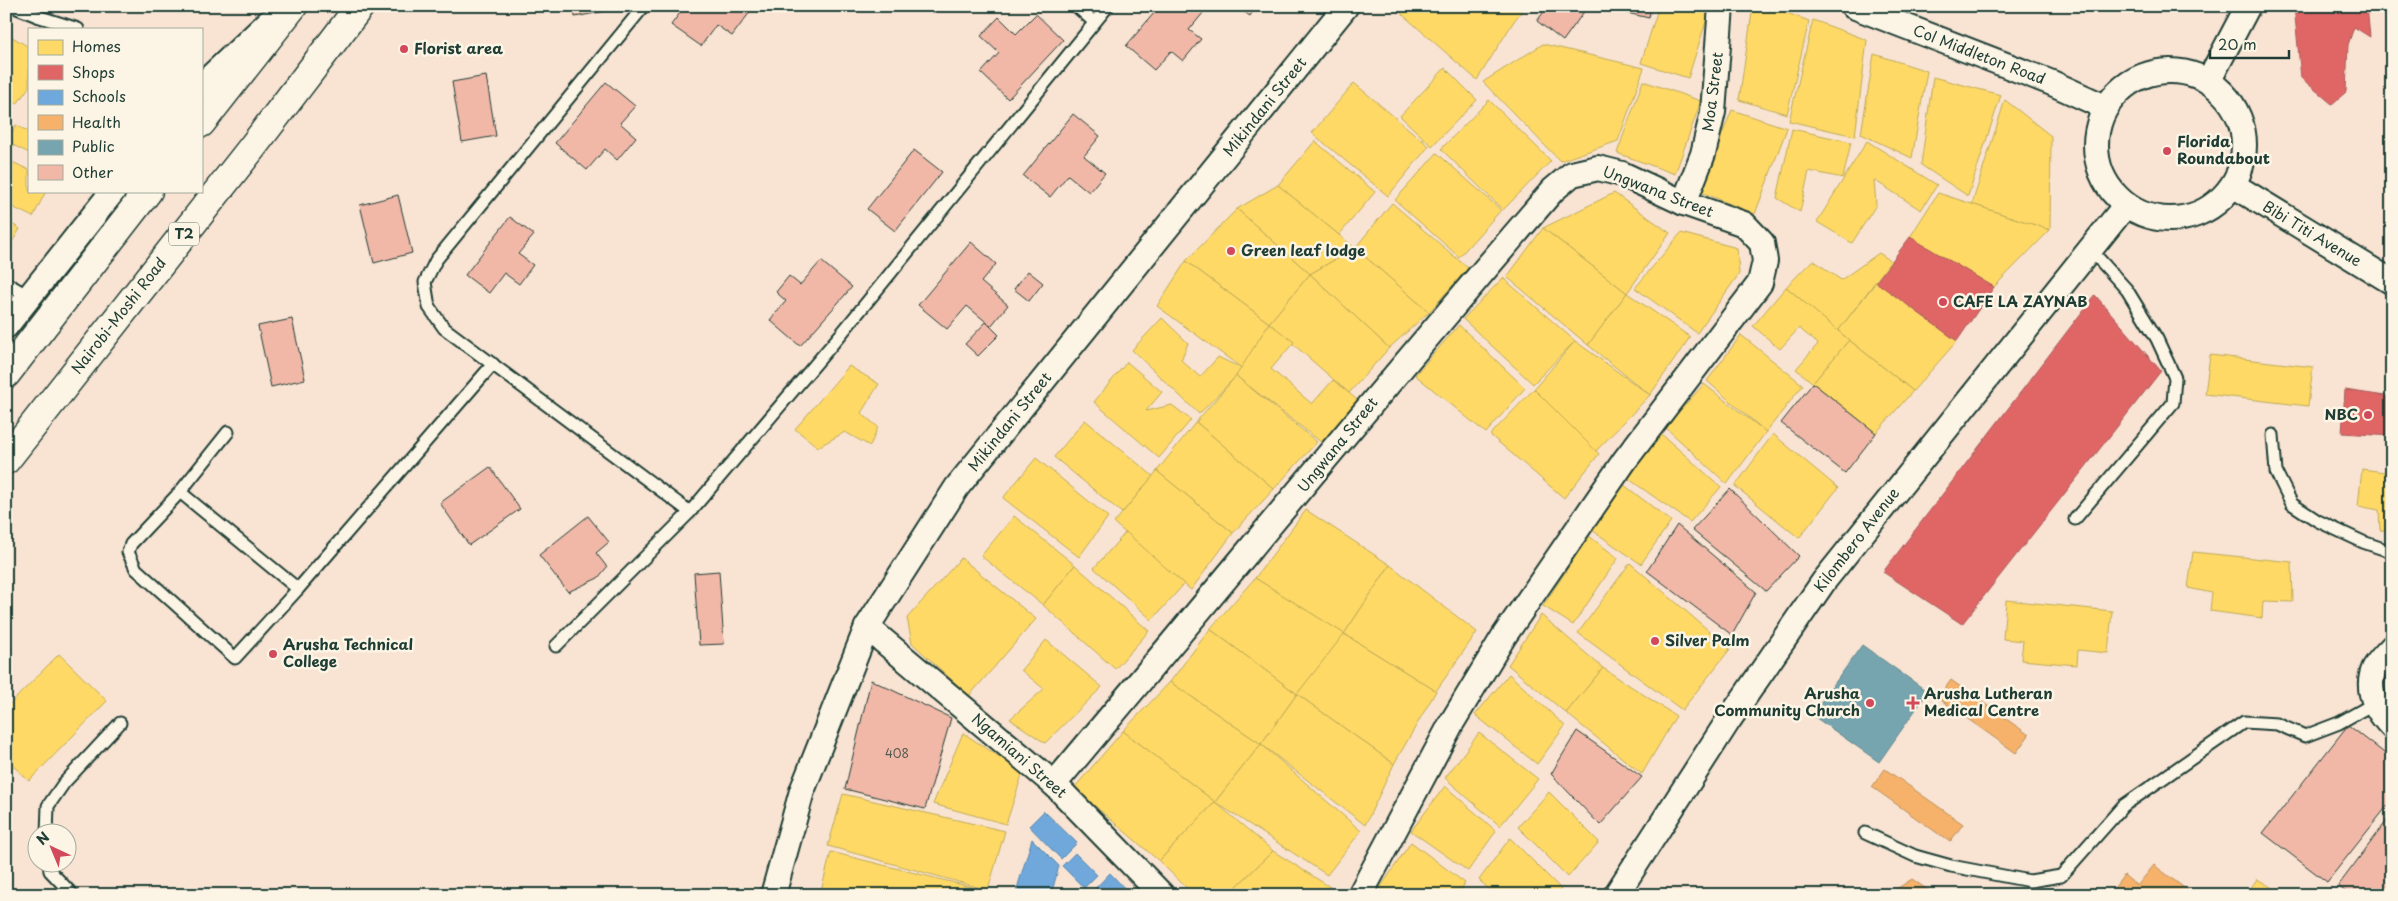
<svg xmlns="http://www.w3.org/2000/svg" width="2398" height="901" font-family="'Playpen Sans',sans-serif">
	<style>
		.homes { fill: #ffd966; stroke: #bcaa57 }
		.shops { fill: #e06666; stroke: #a65a57 }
		.schools { fill: #6fa8dc; stroke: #5788aa }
		.health { fill: #f6b26b; stroke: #b68f5a }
		.public { fill: #76a5af; stroke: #5c868a }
		.building { fill: #f1b8a8; stroke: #1f3d34 }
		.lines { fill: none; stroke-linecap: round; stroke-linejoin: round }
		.lane-casing { stroke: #1f3d34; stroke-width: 15 }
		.street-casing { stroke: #1f3d34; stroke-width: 28 }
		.highway-casing { stroke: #1f3d34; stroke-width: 31 }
		.lane { stroke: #fcf5e5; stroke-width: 11 }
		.street { stroke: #fcf5e5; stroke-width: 24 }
		.highway { stroke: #fcf5e5; stroke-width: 28 }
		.poi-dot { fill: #d1495b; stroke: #fcf5e5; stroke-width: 2 }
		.labels { text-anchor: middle; stroke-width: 5; stroke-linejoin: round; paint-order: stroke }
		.number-label { font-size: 12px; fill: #545c51 }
		.shield { fill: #fcf5e5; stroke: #617469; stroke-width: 1 }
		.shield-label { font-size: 14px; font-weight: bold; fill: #1f3d34 }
		.poi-label { font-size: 15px; font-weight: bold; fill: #1f3d34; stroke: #fcf5e5; text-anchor: start }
		.street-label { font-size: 15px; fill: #1f3d34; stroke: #fcf5e5 }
	</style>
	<rect width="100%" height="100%" fill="#f9e3d3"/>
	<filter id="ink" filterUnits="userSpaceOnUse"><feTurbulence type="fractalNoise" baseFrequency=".02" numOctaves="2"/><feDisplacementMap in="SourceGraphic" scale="10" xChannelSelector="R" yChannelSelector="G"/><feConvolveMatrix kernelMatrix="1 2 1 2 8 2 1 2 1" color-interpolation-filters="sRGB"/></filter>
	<g filter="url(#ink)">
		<!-- homes -->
		<g class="homes">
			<path d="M 1526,6 L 1514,21 L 1477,80 L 1394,7 Z"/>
			<path d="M 1659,6 L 1711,6 L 1688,78 L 1641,63 Z"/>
			<path d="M 1753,6 L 1768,6 L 1809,21 L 1787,114 L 1739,100 Z"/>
			<path d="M 1813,20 L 1867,40 L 1855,136 L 1789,121 Z"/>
			<path d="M 7,34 L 29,47 L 29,87 L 17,104 L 6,97 Z"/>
			<path d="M 1543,44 L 1644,68 L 1618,141 L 1560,161 L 1483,82 Z"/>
			<path d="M 1874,54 L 1927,71 L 1912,158 L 1861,134 Z"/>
			<path d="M 1445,68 L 1477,100 L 1432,146 L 1400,116 Z"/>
			<path d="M 1933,77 L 2001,95 L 1968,196 L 1921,165 Z"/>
			<path d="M 1643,81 L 1701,101 L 1675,174 L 1617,153 Z"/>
			<path d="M 1354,83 L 1429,146 L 1388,196 L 1312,133 Z"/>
			<path d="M 1489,100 L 1551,161 L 1503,210 L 1441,149 Z"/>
			<path d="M 2005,100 L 2051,136 L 2050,230 L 1972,204 Z"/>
			<path d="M 1732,110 L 1787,128 L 1755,214 L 1699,191 Z"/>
			<path d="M 16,125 L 29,132 L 29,153 L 7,142 Z"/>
			<path d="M 1792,129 L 1851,142 L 1843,178 L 1809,171 L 1800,212 L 1777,198 Z"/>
			<path d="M 1315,141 L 1375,192 L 1339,235 L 1278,185 Z"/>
			<path d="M 1867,141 L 1937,185 L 1921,210 L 1874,180 L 1876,205 L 1852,243 L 1817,222 Z"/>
			<path d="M 1437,153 L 1501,210 L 1459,257 L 1395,200 Z"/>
			<path d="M 6,159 L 29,170 L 29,191 L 46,191 L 33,217 L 6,204 Z"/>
			<path d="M 1278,185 L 1339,235 L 1355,248 L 1310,274 L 1237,209 Z"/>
			<path d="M 1614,193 L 1670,233 L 1627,293 L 1543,228 Z"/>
			<path d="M 1938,193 L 1972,204 L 2050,230 L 1994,287 L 1910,237 Z"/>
			<path d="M 1392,203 L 1468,268 L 1429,312 L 1355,248 Z"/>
			<path d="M 1237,209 L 1310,274 L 1269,323 L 1186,261 Z"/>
			<path d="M 6,220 L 20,229 L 6,252 Z"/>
			<path d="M 1543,228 L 1627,293 L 1588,345 L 1507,277 Z"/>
			<path d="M 1681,233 L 1737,248 L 1739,274 L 1697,333 L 1635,288 Z"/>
			<path d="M 1355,248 L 1429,312 L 1389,348 L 1310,274 Z"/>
			<path d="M 1879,253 L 1891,261 L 1838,331 L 1786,287 L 1813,260 L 1841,280 Z"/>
			<path d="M 1186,261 L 1269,323 L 1243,369 L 1157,306 Z"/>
			<path d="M 1310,274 L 1389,348 L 1349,393 L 1269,323 Z"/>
			<path d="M 1503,278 L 1575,341 L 1533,384 L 1463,319 Z"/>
			<path d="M 1876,282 L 1957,341 L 1913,391 L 1838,331 Z"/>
			<path d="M 1786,287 L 1849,340 L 1813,383 L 1796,369 L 1818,344 L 1799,328 L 1780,349 L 1753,326 Z"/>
			<path d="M 1627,293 L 1690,337 L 1650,395 L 1588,345 Z"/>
			<path d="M 1162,318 L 1188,343 L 1181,360 L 1200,377 L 1218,357 L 1243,369 L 1199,414 L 1132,350 Z"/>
			<path d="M 1269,323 L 1294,342 L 1271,369 L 1312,404 L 1333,380 L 1361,403 L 1326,446 L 1236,376 Z"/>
			<path d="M 1459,325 L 1525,388 L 1486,433 L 1415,375 Z"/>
			<path d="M 1741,335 L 1803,385 L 1766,432 L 1707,381 Z"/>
			<path d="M 1849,340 L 1913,391 L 1876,433 L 1813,383 Z"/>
			<path d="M 1575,341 L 1650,395 L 1596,451 L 1534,389 Z"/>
			<path d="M 2210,355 L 2313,367 L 2308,406 L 2205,394 Z"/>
			<path d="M 1127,362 L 1162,392 L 1146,411 L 1172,405 L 1191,420 L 1159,458 L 1094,402 Z"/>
			<path d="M 849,366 L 879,384 L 861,413 L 878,427 L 870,446 L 845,432 L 818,447 L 795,429 Z"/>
			<path d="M 1236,376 L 1317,442 L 1274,489 L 1196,422 Z"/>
			<path d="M 1704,384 L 1766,432 L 1727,484 L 1665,427 Z"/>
			<path d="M 1534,389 L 1599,454 L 1564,498 L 1490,435 Z"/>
			<path d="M 1085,420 L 1153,476 L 1122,513 L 1054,457 Z"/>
			<path d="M 1196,422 L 1274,489 L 1233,533 L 1157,471 Z"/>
			<path d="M 1659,432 L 1721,487 L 1690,522 L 1626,477 Z"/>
			<path d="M 1773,434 L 1838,488 L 1799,538 L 1735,486 Z"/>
			<path d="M 1036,458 L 1108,517 L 1079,557 L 1003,498 Z"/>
			<path d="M 2362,469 L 2392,473 L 2392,531 L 2380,530 L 2379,510 L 2358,506 Z"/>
			<path d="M 1157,471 L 1233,533 L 1191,590 L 1114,523 Z"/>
			<path d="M 1624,485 L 1671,521 L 1641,564 L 1589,528 Z"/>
			<path d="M 1306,510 L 1390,565 L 1344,634 L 1255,578 Z"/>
			<path d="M 1014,516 L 1075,565 L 1043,605 L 981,556 Z"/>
			<path d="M 1126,532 L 1184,584 L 1152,620 L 1094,568 Z"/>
			<path d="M 1589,536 L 1618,558 L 1573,625 L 1543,606 Z"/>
			<path d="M 2193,552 L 2292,562 L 2293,602 L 2263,601 L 2262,618 L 2210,611 L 2212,593 L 2188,588 Z"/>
			<path d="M 961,558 L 1036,619 L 969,696 L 912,643 L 907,618 Z"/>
			<path d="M 1630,563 L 1730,649 L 1682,710 L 1578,633 Z"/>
			<path d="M 1075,565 L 1149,631 L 1115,669 L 1043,605 Z"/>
			<path d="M 1390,565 L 1477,632 L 1436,691 L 1344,634 Z"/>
			<path d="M 1255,578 L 1348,636 L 1297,694 L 1210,629 Z"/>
			<path d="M 2006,600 L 2112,611 L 2108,653 L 2078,650 L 2077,665 L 2021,660 L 2023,641 L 2003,639 Z"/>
			<path d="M 1541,615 L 1603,668 L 1566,713 L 1508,665 Z"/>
			<path d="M 1210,629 L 1297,694 L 1261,744 L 1170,682 Z"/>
			<path d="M 1344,634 L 1436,691 L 1394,764 L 1297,694 Z"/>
			<path d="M 1046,640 L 1102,687 L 1045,743 L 1010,719 L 1044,689 L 1021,670 Z"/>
			<path d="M 59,654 L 107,701 L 29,781 L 6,759 L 6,708 Z"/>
			<path d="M 1603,668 L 1676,716 L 1642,774 L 1566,713 Z"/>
			<path d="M 1509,674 L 1565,726 L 1537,764 L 1475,715 Z"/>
			<path d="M 1170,682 L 1261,744 L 1215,802 L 1123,731 Z"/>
			<path d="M 1297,694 L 1394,764 L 1365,825 L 1261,744 Z"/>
			<path d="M 1123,731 L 1215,802 L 1159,861 L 1074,788 Z"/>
			<path d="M 963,733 L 1023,772 L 1006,824 L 933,804 Z"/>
			<path d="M 1479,733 L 1538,779 L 1500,826 L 1445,778 Z"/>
			<path d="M 1261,744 L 1361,831 L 1327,875 L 1215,802 Z"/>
			<path d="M 1445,786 L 1496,831 L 1468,871 L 1411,831 Z"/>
			<path d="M 1549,792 L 1599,842 L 1568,877 L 1518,827 Z"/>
			<path d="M 843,794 L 1005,831 L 988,890 L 828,846 Z"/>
			<path d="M 1215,802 L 1273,851 L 1228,895 L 1194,895 L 1159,861 Z"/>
			<path d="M 1510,838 L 1561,889 L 1556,895 L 1495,895 L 1479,880 Z"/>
			<path d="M 1411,842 L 1465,883 L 1458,895 L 1390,895 L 1380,888 Z"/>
			<path d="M 1273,851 L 1330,887 L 1323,895 L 1228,895 Z"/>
			<path d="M 831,852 L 983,890 L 982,895 L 820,895 Z"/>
			<path d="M 2257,879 L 2285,895 L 2246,895 Z"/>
		</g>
		<!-- shops -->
		<g class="shops">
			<path d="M 2294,6 L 2367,6 L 2370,37 L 2354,27 L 2348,45 L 2346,92 L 2332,104 L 2301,78 Z"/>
			<path d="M 1910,237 L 1994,287 L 1957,341 L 1876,282 Z"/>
			<path d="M 2095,295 L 2161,371 L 1962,624 L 1883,572 Z"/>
			<path d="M 2345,390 L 2392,397 L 2392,436 L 2342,433 Z"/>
		</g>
		<!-- schools -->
		<g class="schools">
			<path d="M 1044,811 L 1077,843 L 1061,859 L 1029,826 Z"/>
			<path d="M 1032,839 L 1059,866 L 1051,895 L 1015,895 Z"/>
			<path d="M 1075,853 L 1097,875 L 1084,888 L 1062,866 Z"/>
			<path d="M 1110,873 L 1131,895 L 1089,895 Z"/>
		</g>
		<!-- health -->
		<g class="health">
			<path d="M 1951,680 L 2029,735 L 2016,753 L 1938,698 Z"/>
			<path d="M 1885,769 L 1963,824 L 1950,842 L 1872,787 Z"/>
			<path d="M 2154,865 L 2191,893 L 2189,895 L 2109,895 L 2124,875 L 2137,886 Z"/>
			<path d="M 1912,879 L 1935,895 L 1887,895 Z"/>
		</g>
		<!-- public -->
		<path class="public" d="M 1862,645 L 1928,692 L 1879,762 L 1812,715 Z"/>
		<!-- building -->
		<g class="building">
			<path d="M 574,6 L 610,6 L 611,10 L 575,17 Z"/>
			<path d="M 685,6 L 742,6 L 750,12 L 732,36 L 716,25 L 701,46 L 671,25 Z"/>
			<path d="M 1160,6 L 1196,6 L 1203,13 L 1189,30 L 1201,39 L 1183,61 L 1171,51 L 1154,70 L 1126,46 Z"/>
			<path d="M 1236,6 L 1256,6 L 1250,16 Z"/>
			<path d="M 1548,6 L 1588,6 L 1563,41 L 1537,21 Z"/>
			<path d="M 1619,6 L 1651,6 L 1649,18 L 1618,11 Z"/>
			<path d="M 1036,14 L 1063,40 L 1008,99 L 981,73 L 999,53 L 981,36 L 999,17 L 1016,34 Z"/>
			<path d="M 486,76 L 496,136 L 462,142 L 452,82 Z"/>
			<path d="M 606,82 L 635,106 L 620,123 L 636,137 L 617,160 L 605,149 L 587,170 L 555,143 Z"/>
			<path d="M 1073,114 L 1100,136 L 1084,156 L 1105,173 L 1089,192 L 1068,175 L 1050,197 L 1023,176 Z"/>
			<path d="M 914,150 L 942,172 L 895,231 L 867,209 Z"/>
			<path d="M 398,195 L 412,253 L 374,263 L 360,205 Z"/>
			<path d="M 510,217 L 534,235 L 518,254 L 533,265 L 519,284 L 504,273 L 489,293 L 465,275 Z"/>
			<path d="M 971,242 L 996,264 L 981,282 L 1008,305 L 991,326 L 967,306 L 947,329 L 918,305 Z"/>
			<path d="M 821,261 L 852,287 L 800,346 L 770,320 L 786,301 L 776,292 L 789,276 L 800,285 Z"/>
			<path d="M 1028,271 L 1043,283 L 1029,301 L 1014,289 Z"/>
			<path d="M 292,319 L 305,379 L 271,387 L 258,326 Z"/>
			<path d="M 986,322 L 999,335 L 978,356 L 965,344 Z"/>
			<path d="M 1813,383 L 1876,433 L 1845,473 L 1781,423 Z"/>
			<path d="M 490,467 L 520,509 L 469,545 L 440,503 Z"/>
			<path d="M 1730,489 L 1799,556 L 1766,591 L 1692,530 Z"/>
			<path d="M 588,516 L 609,542 L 596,553 L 607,567 L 598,578 L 568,592 L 539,555 Z"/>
			<path d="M 1677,525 L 1756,592 L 1732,635 L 1647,571 Z"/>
			<path d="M 719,571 L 724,644 L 699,645 L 694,573 Z"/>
			<path d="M 871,680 L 951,718 L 925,809 L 845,789 Z"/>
			<path d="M 2348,725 L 2392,759 L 2392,800 L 2327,882 L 2263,833 Z"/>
			<path d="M 1577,731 L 1642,777 L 1600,825 L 1551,774 Z"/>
			<path d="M 2392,814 L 2392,895 L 2350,895 L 2338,886 Z"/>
		</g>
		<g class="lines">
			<!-- lane casing -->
			<g class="lane-casing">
				<g id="lane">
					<path d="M 12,6 L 37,16 L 78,29"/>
					<path d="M 644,6 L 436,260 L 425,282 L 429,307 L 444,328 L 690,512"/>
					<path d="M 1076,6 L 1094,22"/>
					<path d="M 6,283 L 30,297"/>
					<path d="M 228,432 L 180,492 L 131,544 L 128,552 L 136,569 L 235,658 L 298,589 L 493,364"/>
					<path d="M 2273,435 L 2276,472 L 2292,504 L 2318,521 L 2363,542 L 2392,552"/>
					<path d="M 180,492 L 298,589"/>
					<path d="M 2075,519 L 2173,403 L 2175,378 L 2157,339 L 2127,290 L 2090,249"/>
					<path d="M 556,646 L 690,512 L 841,334 L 1108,6"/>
					<path d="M 1865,833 L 1915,856 L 1951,866 L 2030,881 L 2061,876 L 2123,806 L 2244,722 L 2277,724 L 2305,736 L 2339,723 L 2373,704"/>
					<path d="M 47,834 L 48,806 L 64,783 L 120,723"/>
					<path d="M 49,864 L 50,871 L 73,895"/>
				</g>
			</g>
			<!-- street casing -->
			<g class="street-casing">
				<g id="street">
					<path d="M 1853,6 L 2052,83 L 2105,107"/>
					<circle cx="2170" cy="145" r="74"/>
					<path d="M 2209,80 L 2248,6"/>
					<path d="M 201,86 L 269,22"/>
					<path d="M 2233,185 L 2392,282"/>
					<path d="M 1684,203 L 1703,154 L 1713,112 L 1721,6"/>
					<path d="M 6,326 L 113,191"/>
					<path d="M 867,627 L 1054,784 L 1162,895"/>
					<path d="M 2392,647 C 2386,654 2378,661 2374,669 C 2365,691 2377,711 2392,727"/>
					<path d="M 1054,784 C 1221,586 1384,385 1553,190 L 1572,174 L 1598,168 L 1622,174 L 1684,203 L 1744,224 L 1762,243 L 1765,261 L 1760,283 L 1625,460 L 1504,636 L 1451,724 L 1360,895"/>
					<path d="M 773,895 L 802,791 L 867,627 L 957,487 L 1346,6"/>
					<path d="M 1616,895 L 1728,721 L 1824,581 L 2125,206"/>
				</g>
			</g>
			<!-- highway casing -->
			<g class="highway-casing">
				<g id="highway">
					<path d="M 201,123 L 293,6"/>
					<path d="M 6,374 L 148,191"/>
					<path d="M 6,460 L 251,149 L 360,6"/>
				</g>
			</g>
			<!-- lane -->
			<use href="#lane" class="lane"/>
			<!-- street -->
			<use href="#street" class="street"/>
			<!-- highway -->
			<use href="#highway" class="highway"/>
		</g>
	</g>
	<!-- markers -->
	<g class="poi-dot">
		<circle cx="404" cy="49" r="5"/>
		<circle cx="2167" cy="151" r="5"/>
		<circle cx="1231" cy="251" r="5"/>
		<circle cx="1943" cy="302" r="5"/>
		<circle cx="2368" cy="415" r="5"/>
		<circle cx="1655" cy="641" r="5"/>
		<circle cx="273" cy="654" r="5"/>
		<circle cx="1870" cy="703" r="5"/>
		<path d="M1910.5 695.5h5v5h5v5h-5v5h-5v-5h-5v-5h5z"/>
	</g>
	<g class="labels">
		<!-- number labels -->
		<g class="number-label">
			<text x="897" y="758">408</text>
		</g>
		<!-- shield labels -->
		<rect class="shield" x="169" y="222.5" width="30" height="23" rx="4"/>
		<g class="shield-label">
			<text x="184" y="239">T2</text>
		</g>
		<!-- poi labels -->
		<g class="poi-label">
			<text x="414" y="54">Florist area</text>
			<text x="2177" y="147">Florida<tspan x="2177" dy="17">Roundabout</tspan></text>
			<text x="1241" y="256">Green leaf lodge</text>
			<text x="1953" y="307">CAFE LA ZAYNAB</text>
			<text x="2358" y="420" text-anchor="end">NBC</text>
			<text x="1665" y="646">Silver Palm</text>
			<text x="283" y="650">Arusha Technical<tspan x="283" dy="17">College</tspan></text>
			<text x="1860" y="699" text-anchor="end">Arusha<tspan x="1860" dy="17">Community Church</tspan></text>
			<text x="1924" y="699">Arusha Lutheran<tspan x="1924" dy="17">Medical Centre</tspan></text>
		</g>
		<!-- street labels -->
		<g class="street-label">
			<text transform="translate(1979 55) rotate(21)" y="5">Col Middleton Road</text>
			<text transform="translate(1713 92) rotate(-83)" y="5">Moa Street</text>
			<text transform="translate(1265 107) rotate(-51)" y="5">Mikindani Street</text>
			<text transform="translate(1658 192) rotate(21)" y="5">Ungwana Street</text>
			<text transform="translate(2312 234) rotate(31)" y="5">Bibi Titi Avenue</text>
			<text transform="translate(119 316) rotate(-52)" y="5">Nairobi-Moshi Road</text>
			<text transform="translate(1010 422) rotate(-51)" y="5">Mikindani Street</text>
			<text transform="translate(1338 445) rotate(-51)" y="5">Ungwana Street</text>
			<text transform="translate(1857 540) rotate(-52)" y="5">Kilombero Avenue</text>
			<text transform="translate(1019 756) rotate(41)" y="5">Ngamiani Street</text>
		</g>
	</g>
	<!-- margin -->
	<rect width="2398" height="901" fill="none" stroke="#fcf5e5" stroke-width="25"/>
	<rect x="12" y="12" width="2373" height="876" fill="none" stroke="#1f3d34" stroke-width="2" filter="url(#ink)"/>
	<!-- legend -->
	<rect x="28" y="28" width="175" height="165" fill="#fcf5e5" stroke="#a4ab9e"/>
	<rect x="38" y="40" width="25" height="15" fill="#ffd966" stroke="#a4ab9e"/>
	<text x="72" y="52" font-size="15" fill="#1f3d34">Homes</text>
	<rect x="38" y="65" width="25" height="15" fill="#e06666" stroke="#a4ab9e"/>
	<text x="72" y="78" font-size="15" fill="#1f3d34">Shops</text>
	<rect x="38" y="90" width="25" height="15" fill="#6fa8dc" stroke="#a4ab9e"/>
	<text x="72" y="102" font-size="15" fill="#1f3d34">Schools</text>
	<rect x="38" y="115" width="25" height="15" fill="#f6b26b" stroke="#a4ab9e"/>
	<text x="72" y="128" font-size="15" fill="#1f3d34">Health</text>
	<rect x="38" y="140" width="25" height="15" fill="#76a5af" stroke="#a4ab9e"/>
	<text x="72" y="152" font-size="15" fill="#1f3d34">Public</text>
	<rect x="38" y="165" width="25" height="15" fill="#f1b8a8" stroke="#a4ab9e"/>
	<text x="72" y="178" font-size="15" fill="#1f3d34">Other</text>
	<!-- north arrow -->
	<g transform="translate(52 848) rotate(316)"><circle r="24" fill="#fcf5e5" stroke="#a4ab9e"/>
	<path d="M0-4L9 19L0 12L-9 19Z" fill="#d1495b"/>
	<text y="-8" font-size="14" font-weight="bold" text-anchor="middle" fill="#1f3d34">N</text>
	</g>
	<!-- scale -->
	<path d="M2210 50v8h79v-8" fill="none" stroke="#1f3d34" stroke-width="2.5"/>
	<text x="2218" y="50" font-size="15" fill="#1f3d34" stroke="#fcf5e5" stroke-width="4" paint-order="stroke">20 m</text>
</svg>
